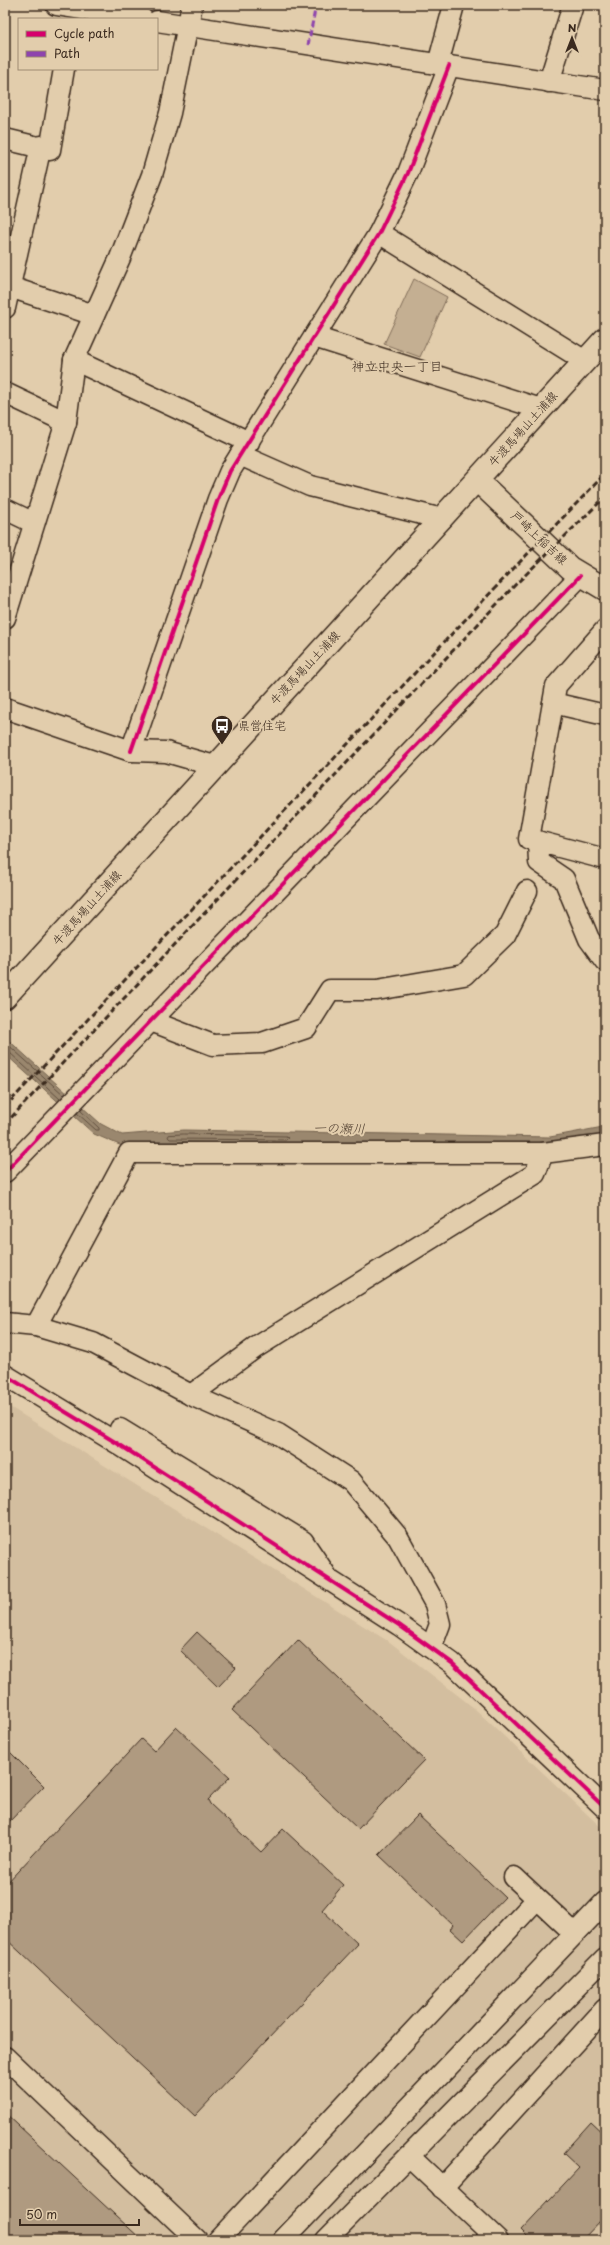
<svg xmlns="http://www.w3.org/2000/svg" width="610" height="2245" font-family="'Playpen Sans','Klee One',sans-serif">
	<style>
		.built { fill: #d3be9f }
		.green { fill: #c4af92; stroke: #806c58 }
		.water { fill: #9a876e; stroke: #74624e }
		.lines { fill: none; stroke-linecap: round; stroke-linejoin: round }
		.shore { stroke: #614f3e; stroke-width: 1 }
		.building { fill: #af9a80; stroke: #3b2a1e }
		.minor-casing { stroke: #3b2a1e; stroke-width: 23 }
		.major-casing { stroke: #3b2a1e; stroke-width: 25 }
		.minor { stroke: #e2cdac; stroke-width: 20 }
		.major { stroke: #e2cdac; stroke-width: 22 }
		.rail { stroke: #3b2a1e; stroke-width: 3; stroke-dasharray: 6 3; stroke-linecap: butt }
		.quiet { stroke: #8e44ad; stroke-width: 3; stroke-dasharray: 6 3; stroke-linecap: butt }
		.cycleway-casing { stroke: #e2cdac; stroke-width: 6 }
		.cycleway { stroke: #d6006c; stroke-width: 4 }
		.labels { text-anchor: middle; stroke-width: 4; stroke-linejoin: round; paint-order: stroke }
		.street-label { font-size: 12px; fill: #3b2a1e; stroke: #e2cdac }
		.poi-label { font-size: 12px; fill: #3b2a1e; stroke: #e2cdac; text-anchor: start }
		.neighbourhood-label { font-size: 13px; fill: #3b2a1e; stroke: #e2cdac }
		.water-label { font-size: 13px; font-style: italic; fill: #4e3d2e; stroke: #e2cdac }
	</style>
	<rect width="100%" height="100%" fill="#e2cdac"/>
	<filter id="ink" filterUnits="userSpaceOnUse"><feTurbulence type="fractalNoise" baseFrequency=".025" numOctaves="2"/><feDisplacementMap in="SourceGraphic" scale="8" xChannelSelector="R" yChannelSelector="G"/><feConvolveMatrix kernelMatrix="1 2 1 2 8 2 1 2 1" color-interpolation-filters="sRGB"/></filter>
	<g filter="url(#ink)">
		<!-- built -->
		<path class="built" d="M 5,1404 L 391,1643 L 474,1708 L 605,1831 L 605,2240 L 5,2240 Z"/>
		<!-- green -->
		<path class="green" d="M 414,279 L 447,297 L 420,357 L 384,344 Z"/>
		<!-- water -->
		<path class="water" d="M 5,1037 L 101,1124 L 122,1135 L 184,1130 L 550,1137 L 603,1127 L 605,1127 L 605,1140 L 553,1149 L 184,1142 L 122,1146 L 94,1134 L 5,1054 Z"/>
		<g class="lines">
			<!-- shore -->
			<g class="shore">
				<path d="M 5,1042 L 64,1095"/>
				<path d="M 5,1051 L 9,1052 L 60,1099"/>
				<path d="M 77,1113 L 96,1130 L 99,1130 L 99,1128 L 80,1110"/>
				<path d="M 184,1134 L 286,1136 L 288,1138 L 286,1140 L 170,1139 L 168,1137 L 169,1135 Z"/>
			</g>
		</g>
		<!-- building -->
		<g class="building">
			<path d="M 197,1632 L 236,1668 L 218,1687 L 180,1650 Z"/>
			<path d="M 298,1640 L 424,1760 L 358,1829 L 232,1710 Z"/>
			<path d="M 176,1727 L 230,1777 L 208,1800 L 210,1804 L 261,1852 L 283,1829 L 343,1885 L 322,1910 L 358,1944 L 195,2116 L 5,1938 L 5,1885 L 141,1739 L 154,1751 Z"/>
			<path d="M 5,1747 L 44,1786 L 5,1826 Z"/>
			<path d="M 418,1815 L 505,1897 L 463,1941 L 450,1929 L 453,1925 L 379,1855 Z"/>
			<path d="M 5,2113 L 142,2240 L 5,2240 Z"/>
			<path d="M 591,2122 L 605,2135 L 605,2216 L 582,2240 L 531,2240 L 521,2230 L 579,2168 L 563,2153 Z"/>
		</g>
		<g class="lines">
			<!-- minor casing -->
			<g class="minor-casing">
				<g id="minor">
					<path d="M 56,5 L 143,19"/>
					<path d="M 157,21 L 605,90"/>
					<path d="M 438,64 L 454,5"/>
					<path d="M 549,82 L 573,5"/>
					<path d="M 5,139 L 50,150 L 64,69"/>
					<path d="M 379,233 L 585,361"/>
					<path d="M 10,287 L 94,315"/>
					<path d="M 5,308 L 41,146"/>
					<path d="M 314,337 L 541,409"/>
					<path d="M 74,360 L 249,442"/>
					<path d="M 5,393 L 66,422"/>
					<path d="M 240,455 L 310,486 L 442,519"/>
					<path d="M 5,509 L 34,523"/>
					<path d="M 5,618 L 66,422 L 74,360 L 120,258 L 152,175 L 170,113 L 192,5"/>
					<path d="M 605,630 L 556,686 L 529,839 L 605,859"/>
					<path d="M 553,703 L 605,715"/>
					<path d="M 5,708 L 131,751 L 166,752 L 215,766"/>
					<path d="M 131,751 L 218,499 L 230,471 L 379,233 L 408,173 L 449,66"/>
					<path d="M 538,841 L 539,862 L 564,879 L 589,939 L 605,961"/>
					<path d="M 151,1021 L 213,1045 L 262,1043 L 306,1028 L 330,990 L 377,990 L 464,975 L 505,935 L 527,891"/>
					<path d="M 5,1172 L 580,576"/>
					<path d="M 5,1323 L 36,1326 L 93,1343 L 191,1395 L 278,1434 L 351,1481 L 398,1537 L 435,1604 L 440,1624 L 431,1648"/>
					<path d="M 36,1326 L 129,1153 L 543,1153 L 605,1145"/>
					<path d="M 5,1375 L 120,1445 L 399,1625 L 452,1663 L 605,1808"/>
					<path d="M 191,1395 L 255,1348 L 535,1174 L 543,1153"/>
					<path d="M 120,1429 L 303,1541 L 326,1575"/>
					<path d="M 514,1877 L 574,1933"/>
					<path d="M 5,2057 L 197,2240"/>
					<path d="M 409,2156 L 498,2240"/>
					<path d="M 442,2188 L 605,2009"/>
					<path d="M 218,2240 L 537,1899"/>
					<path d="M 283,2240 L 605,1902"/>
					<path d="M 326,2240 L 605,1958"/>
				</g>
			</g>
			<!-- major casing -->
			<g class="major-casing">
				<g id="major">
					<path d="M 477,480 L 570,568 L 605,589"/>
					<path d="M 5,997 L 605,339"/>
				</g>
			</g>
			<!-- minor -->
			<use href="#minor" class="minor"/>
			<!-- major -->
			<use href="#major" class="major"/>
			<!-- rail -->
			<g class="rail">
				<path d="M 5,1107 L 514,568 L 605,474"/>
				<path d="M 5,1124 L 515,585 L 605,497"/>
			</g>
			<!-- quiet -->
			<path class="quiet" d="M 308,45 L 316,5"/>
			<!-- cycleway casing -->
			<g class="cycleway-casing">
				<g id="cycleway">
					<path d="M 131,751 L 218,499 L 230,471 L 379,233 L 408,173 L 449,66"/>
					<path d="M 5,1172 L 580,576"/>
					<path d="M 5,1375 L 120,1445 L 399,1625 L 452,1663 L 605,1808"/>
				</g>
			</g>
			<!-- cycleway -->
			<use href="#cycleway" class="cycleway"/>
		</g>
	</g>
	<!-- icons -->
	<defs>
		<g id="bus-pin" transform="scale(1.15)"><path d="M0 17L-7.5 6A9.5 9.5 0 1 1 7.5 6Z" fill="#3b2a1e" stroke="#e2cdac"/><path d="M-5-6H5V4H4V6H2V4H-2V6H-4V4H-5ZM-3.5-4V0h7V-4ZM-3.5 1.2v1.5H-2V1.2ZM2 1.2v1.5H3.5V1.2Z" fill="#fff"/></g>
	</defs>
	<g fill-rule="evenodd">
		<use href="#bus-pin" x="222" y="726"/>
	</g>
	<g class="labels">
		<!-- street labels -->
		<g class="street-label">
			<text transform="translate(523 429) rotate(-48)" y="4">牛渡馬場山土浦線</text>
			<text transform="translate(539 538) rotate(43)" y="4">戸崎上稲吉線</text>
			<text transform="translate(305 668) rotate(-47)" y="4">牛渡馬場山土浦線</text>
			<text transform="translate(87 908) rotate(-48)" y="4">牛渡馬場山土浦線</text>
		</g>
		<!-- poi labels -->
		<g class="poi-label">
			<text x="238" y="730">県営住宅</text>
		</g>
		<!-- neighbourhood labels -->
		<g class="neighbourhood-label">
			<text x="397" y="371">神立中央一丁目</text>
		</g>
		<!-- water labels -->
		<g class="water-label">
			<text transform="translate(339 1128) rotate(1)" y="5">一の瀬川</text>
		</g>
	</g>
	<!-- margin -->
	<rect width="610" height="2245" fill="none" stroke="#e2cdac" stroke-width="20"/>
	<rect x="10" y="10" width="590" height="2225" fill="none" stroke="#3b2a1e" stroke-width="1.5" filter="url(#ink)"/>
	<!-- legend -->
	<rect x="18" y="18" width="140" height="52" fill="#e2cdac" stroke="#9f8c73"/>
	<rect x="26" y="31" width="20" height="6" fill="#d6006c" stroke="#9f8c73"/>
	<text x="54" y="38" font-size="12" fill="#3b2a1e">Cycle path</text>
	<rect x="26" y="51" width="20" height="6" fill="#8e44ad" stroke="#9f8c73"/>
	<text x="54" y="58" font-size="12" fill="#3b2a1e">Path</text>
	<!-- north arrow -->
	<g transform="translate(572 38)" stroke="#e2cdac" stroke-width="3" paint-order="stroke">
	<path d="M0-3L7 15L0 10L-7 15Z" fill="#3b2a1e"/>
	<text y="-6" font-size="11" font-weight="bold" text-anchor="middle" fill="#3b2a1e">N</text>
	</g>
	<!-- scale -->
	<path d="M20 2219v6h119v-6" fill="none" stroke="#3b2a1e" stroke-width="2"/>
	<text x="26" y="2219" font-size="12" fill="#3b2a1e" stroke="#e2cdac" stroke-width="3" paint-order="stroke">50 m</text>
</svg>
